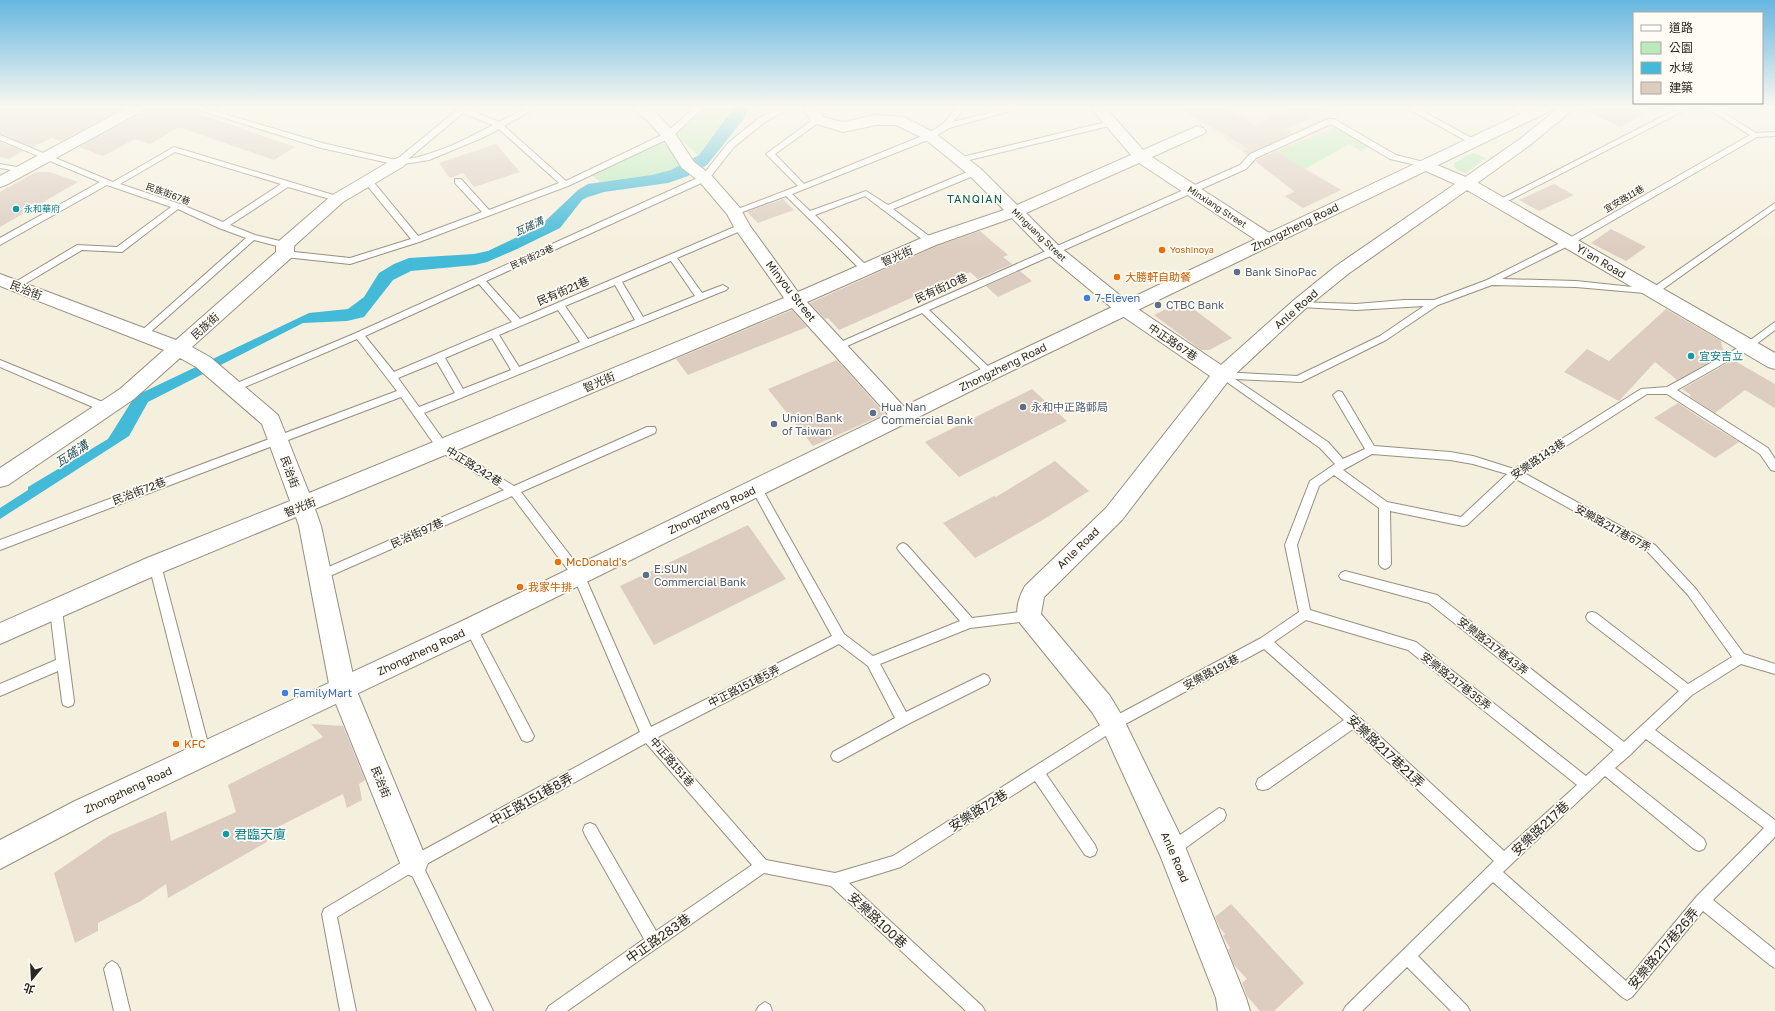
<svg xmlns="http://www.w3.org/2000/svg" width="1775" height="1011" font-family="'Golos Text','Noto Sans TC',sans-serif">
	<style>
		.industrial { fill: #f8ded8 }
		.education { fill: #f7dfd5 }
		.green { fill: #bceaba }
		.water { fill: #43bad7 }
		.building { fill: #ddcdc1 }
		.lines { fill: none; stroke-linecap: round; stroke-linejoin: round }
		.service-casing { stroke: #969080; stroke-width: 2 }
		.minor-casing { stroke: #969080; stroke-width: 2 }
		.tertiary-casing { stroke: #969080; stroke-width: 2 }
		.service { fill: #fff; fill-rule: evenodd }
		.minor { fill: #fff; fill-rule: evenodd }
		.tertiary { fill: #fff; fill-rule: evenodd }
		.culture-dot { fill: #0f9aa8; stroke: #fffcf5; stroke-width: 1.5 }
		.food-dot { fill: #e8710a; stroke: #fffcf5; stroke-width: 1.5 }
		.service-dot { fill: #5c6f8a; stroke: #fffcf5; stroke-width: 1.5 }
		.shop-dot { fill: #3f7fe0; stroke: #fffcf5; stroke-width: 1.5 }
		.labels { text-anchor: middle; stroke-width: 3.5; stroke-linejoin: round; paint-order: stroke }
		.far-street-label { font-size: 9px; fill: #2a2822; stroke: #fffcf5 }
		.far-culture-label { font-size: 9px; fill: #0d838f; stroke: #fffcf5; text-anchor: start }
		.far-food-label { font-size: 9px; fill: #c56008; stroke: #fffcf5; text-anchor: start }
		.far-water-label { font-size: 10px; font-style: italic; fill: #1d4f5b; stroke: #fffcf5 }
		.far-quarter-label { font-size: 11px; letter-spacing: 1px; fill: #015f50; stroke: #fffcf5 }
		.street-label { font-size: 11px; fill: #2a2822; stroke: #fffcf5 }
		.service-label { font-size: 11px; fill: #4e5e75; stroke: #fffcf5; text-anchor: start }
		.food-label { font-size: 11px; fill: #c56008; stroke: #fffcf5; text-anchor: start }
		.shop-label { font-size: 11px; fill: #366cbe; stroke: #fffcf5; text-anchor: start }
		.culture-label { font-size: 11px; fill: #0d838f; stroke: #fffcf5; text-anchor: start }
		.water-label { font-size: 12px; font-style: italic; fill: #1d4f5b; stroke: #fffcf5 }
		.near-street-label { font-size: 13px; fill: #2a2822; stroke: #fffcf5 }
		.near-culture-label { font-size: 13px; fill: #0d838f; stroke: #fffcf5; text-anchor: start }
	</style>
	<rect width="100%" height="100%" fill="#f5efdd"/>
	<!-- industrial -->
	<path class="industrial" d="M 749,107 L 774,107 L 754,119 L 745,116 Z"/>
	<!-- education -->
	<path class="education" d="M 1178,107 L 1354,107 L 1332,117 L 1340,122 L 1333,125 L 1369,147 L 1361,151 L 1349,144 L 1306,168 L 1341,190 L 1303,208 L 1285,196 L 1294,191 L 1242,151 Z"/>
	<!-- green -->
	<g class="green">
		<path d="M 704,107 L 734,107 L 698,155 L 674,134 Z"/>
		<path d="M 1335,127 L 1369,147 L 1361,151 L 1349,144 L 1305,169 L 1294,162 L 1285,164 L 1271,154 Z"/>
		<path d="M 669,138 L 692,166 L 643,181 L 605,186 L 592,175 Z"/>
		<path d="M 1473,153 L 1486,158 L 1466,173 L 1457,170 L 1454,167 L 1454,163 Z"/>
	</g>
	<!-- water -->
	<path class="water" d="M 734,107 L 749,107 L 743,120 L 707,165 L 688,176 L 668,183 L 604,192 L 588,197 L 582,200 L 560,228 L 517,249 L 487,262 L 475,265 L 411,271 L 393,280 L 364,317 L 347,321 L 303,323 L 148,402 L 129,436 L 0,519 L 0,508 L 28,490 L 28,487 L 108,439 L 135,396 L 309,313 L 348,309 L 364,297 L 379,273 L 394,264 L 409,258 L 474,254 L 488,251 L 540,226 L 578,190 L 588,184 L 652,175 L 671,170 L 699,155 Z"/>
	<!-- building -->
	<g class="building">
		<path d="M 0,107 L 125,107 L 61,141 L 52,138 L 32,147 L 0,134 Z"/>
		<path d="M 147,107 L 188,107 L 202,113 L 200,114 L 295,147 L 274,160 L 179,127 L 150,144 L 135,139 L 103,156 L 79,147 L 145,111 Z"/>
		<path d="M 1178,107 L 1224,107 L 1255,125 L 1295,107 L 1335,107 L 1286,129 L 1293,133 L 1247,155 L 1242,151 L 1249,149 Z"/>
		<path d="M 1577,107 L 1655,107 L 1621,127 Z"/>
		<path d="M 0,142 L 23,151 L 9,159 L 0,157 Z"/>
		<path d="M 496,144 L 520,172 L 474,187 L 463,173 L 450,178 L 439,163 Z"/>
		<path d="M 1276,151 L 1305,169 L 1341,190 L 1303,208 L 1285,196 L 1295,192 L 1255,161 Z"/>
		<path d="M 36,172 L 50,172 L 78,182 L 0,227 L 0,192 Z"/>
		<path d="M 1554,184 L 1574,195 L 1539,211 L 1519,200 Z"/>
		<path d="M 783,199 L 794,210 L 758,223 L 747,212 Z"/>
		<path d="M 1611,229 L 1646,247 L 1626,261 L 1591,243 Z"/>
		<path d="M 980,231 L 1008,255 L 1003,257 L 1012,264 L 978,279 L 970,272 L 839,330 L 828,318 L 825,319 L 810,303 L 937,246 Z"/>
		<path d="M 1020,271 L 1032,281 L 998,297 L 986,286 Z"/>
		<path d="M 1183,301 L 1232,338 L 1209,350 L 1201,350 L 1154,315 Z"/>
		<path d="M 1666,309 L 1721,341 L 1724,354 L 1677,380 L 1655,362 L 1619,401 L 1564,372 L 1587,349 L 1609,361 Z"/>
		<path d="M 792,310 L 807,327 L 688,375 L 676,359 Z"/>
		<path d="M 837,360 L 885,414 L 813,446 L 768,389 Z"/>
		<path d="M 1733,360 L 1775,384 L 1775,408 L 1745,390 L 1715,413 L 1689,396 L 1691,395 L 1682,389 Z"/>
		<path d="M 1032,389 L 1067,421 L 959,477 L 925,442 Z"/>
		<path d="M 1678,403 L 1705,421 L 1739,442 L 1715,458 L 1654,418 Z"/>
		<path d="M 1055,461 L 1089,491 L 1041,521 L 975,558 L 943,523 L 994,496 L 996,497 Z"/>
		<path d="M 748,525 L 786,579 L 654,645 L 620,586 Z"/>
		<path d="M 311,724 L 343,726 L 365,780 L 359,784 L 362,800 L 347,808 L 343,794 L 266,833 L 267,842 L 168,898 L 166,884 L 141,901 L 98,923 L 98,931 L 75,943 L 54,873 L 110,835 L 166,811 L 171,841 L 236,812 L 228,785 L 323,737 Z"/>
		<path d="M 1231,904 L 1304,983 L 1274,1011 L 1260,1011 L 1247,996 L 1242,983 L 1247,979 L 1234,965 L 1228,950 L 1230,948 L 1223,936 L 1225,934 L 1220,928 L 1215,917 Z"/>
	</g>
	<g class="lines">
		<!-- service casing -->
		<g class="service-casing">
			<g id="service">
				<path d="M 189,107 L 201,107 L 326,144 L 396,160 L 457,110 L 452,107 L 470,107 L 468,109 L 499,122 L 528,107 L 538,107 L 504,126 L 566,181 L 666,133 L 695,107 L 704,107 L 672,137 L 568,186 L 419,242 L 350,264 L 285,257 L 281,254 L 285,251 L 350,258 L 411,239 L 365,183 L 365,179 L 371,179 L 418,236 L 482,212 L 455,183 L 455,179 L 461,179 L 489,210 L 559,183 L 499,129 L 482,138 L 429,160 L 398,165 L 321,148 ZM 463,113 L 493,125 C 467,139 437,154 408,159 Z"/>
				<path d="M 782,107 L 792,107 L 765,122 L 734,147 L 708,180 L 486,281 L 520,319 L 739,225 L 745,225 L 746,227 L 745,229 L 677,258 L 702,293 L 723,285 L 728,288 L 726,290 L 424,413 L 447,445 L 514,486 L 647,427 L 655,427 L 656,430 L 655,433 L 521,492 L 583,572 L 651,727 L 832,636 L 751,488 L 752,485 L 760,485 L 844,634 L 873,656 L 960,621 L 899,551 L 897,548 L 899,545 L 903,543 L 907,545 L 972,618 L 1028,611 L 1032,612 L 1034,616 L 1032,620 L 1028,621 L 970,628 L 880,664 L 906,712 L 980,676 L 984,674 L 988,676 L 990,680 L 988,684 L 908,724 L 838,762 L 833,760 L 831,756 L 833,752 L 895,718 L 868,666 L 839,644 L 658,737 L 766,860 L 835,873 L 893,856 L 1108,720 L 1261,638 L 1299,612 L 1285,545 L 1310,481 L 1335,464 L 1320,448 L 1217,375 L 1222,372 L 1297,376 L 1380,336 L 1424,306 L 1356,310 L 1300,307 L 1295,304 L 1297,302 L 1356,304 L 1404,300 L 1434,300 L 1487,280 L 1566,240 L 1750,135 L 1705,107 L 1714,107 L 1756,133 L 1775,132 L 1775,136 L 1757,137 L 1572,244 L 1502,279 L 1576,281 L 1651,289 L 1775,203 L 1775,209 L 1656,294 L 1576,287 L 1492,285 L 1438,305 L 1386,340 L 1301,382 L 1235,379 L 1328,442 L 1343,459 L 1365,449 L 1333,395 L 1338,391 L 1342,392 L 1374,446 L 1450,452 L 1473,456 L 1514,469 L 1641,389 L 1667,387 L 1745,344 L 1775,322 L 1775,330 L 1751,348 L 1677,390 L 1768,448 L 1775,459 L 1775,471 L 1771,470 L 1760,454 L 1667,394 L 1647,394 L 1524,473 L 1655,545 L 1696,589 L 1744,654 L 1775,664 L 1775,674 L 1741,664 L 1692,695 L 1655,730 L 1775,820 L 1775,837 L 1713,900 L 1775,950 L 1775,968 L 1770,965 L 1703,911 L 1632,997 L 1627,1000 L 1622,997 L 1493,882 L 1418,956 L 1467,1006 L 1470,1011 L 1451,1011 L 1407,967 L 1362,1011 L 1343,1011 L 1346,1006 L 1494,861 L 1353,729 L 1268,789 L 1263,790 L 1258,789 L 1256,784 L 1258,779 L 1344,720 L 1264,649 L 1118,728 L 1046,774 L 1095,845 L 1097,850 L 1095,855 L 1090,857 L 1085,855 L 1035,781 L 901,867 L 849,883 L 982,1006 L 985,1011 L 966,1011 L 831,886 L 764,873 L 567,1011 L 546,1011 L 549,1006 L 644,939 L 585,835 L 583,830 L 585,825 L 590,823 L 595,825 L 656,931 L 752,865 L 646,743 L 423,866 L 493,1011 L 477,1011 L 411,873 L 337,917 L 356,1011 L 340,1011 L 322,914 L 324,909 L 409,858 L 640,732 L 574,578 L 512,496 L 323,579 L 319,581 L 315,579 L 313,576 L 315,573 L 504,490 L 439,451 L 401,397 L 0,550 L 0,540 L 397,391 L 357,339 L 238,390 L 234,391 L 229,388 L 230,386 L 356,333 L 702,176 L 728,143 L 759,118 ZM 671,261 L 695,296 L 643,317 L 622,282 ZM 479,284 L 512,322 L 394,372 L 365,336 ZM 615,285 L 635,320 L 588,339 L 565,306 ZM 558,310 L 580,342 L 519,367 L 499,335 ZM 492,338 L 511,370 L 463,389 L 445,358 ZM 437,362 L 455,393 L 419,407 L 398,378 ZM 1372,454 L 1450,460 L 1473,464 L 1507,474 L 1461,517 L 1387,502 L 1343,470 ZM 1334,475 L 1379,508 L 1379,564 L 1381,567 L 1385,569 L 1389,567 L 1391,564 L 1390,511 L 1463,526 L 1467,525 L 1516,479 L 1647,551 L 1688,595 L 1732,657 L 1688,684 L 1596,613 L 1592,612 L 1588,613 L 1586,617 L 1588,621 L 1679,691 L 1624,742 L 1437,595 L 1345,571 L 1341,573 L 1339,576 L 1341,579 L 1429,603 L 1614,750 L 1586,776 L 1416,642 L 1310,610 L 1297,545 L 1319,486 ZM 1306,620 L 1408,650 L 1577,785 L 1504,851 L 1359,717 L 1274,642 ZM 1646,739 L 1764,828 L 1697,896 L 1626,981 L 1503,872 L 1605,776 L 1694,849 L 1699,851 L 1704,849 L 1706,844 L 1704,839 L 1615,768 L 1630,755 Z"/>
				<path d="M 957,107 L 965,107 L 953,122 L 1011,107 L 1024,107 L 949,128 L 933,138 L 792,194 L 810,211 L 866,191 L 888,205 L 972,170 L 978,170 L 978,174 L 893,209 L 933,239 L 934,241 L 933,243 L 927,243 L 865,196 L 815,215 L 869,268 L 870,270 L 866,273 L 863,272 L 786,196 L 737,214 L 734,215 L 730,212 L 798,186 L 766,154 L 815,118 L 818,118 L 822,120 L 775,154 L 804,184 L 927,134 L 943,124 Z"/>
				<path d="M 1405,107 L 1415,107 L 1479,142 L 1478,144 L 1472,144 Z"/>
				<path d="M 1508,107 L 1518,107 L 1533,115 L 1529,117 L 1526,117 Z"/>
				<path d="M 1681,107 L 1691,107 L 1502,204 L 1496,204 L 1495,202 Z"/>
				<path d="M 1328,119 L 1334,119 L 1396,155 L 1428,163 L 1429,165 L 1425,167 L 1390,159 L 1331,124 L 1256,158 L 1246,169 L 929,310 L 993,371 L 995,373 L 993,375 L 987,375 L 922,313 L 840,349 L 837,350 L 832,347 L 834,345 L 1240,165 L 1250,154 Z"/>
				<path d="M 1110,121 L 1113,121 L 1113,125 L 961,162 L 957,160 L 958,158 Z"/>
				<path d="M 0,135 L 113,182 L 174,147 L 340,197 L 341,199 L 337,201 L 288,187 L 230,225 L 255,235 L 288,243 L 289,245 L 285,248 L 254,240 L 146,336 L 143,337 L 138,334 L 140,332 L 246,238 L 219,228 L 178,209 L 122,252 L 82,250 L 18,288 L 12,288 L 10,286 L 12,284 L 77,245 L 117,247 L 171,207 L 107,185 L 0,245 L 0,238 L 100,182 L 0,140 ZM 175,152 L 281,184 L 223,222 L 180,204 L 120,184 Z"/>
				<path d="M 0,164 L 22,168 L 26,170 L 22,172 L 0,168 Z"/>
				<path d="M 0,360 L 110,405 L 111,408 L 110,411 L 102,411 L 0,367 Z"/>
				<path d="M 155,560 L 159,562 L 161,565 L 211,755 L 209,759 L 204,761 L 199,759 L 197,755 L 149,565 L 151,562 Z"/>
				<path d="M 56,605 L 60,606 L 62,610 L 74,701 L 73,705 L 68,707 L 63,705 L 62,701 L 58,671 L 0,696 L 0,684 L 56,660 L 50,610 L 52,606 Z"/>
				<path d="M 471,623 L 475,624 L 532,732 L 534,736 L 532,740 L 527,742 L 522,740 L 465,628 L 467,624 Z"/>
				<path d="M 1219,808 L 1224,810 L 1226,815 L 1224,820 L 1177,854 L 1172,856 L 1167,854 L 1165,849 L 1167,844 Z"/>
				<path d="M 112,961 L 117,964 L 120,969 L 130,1011 L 114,1011 L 104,969 L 107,964 Z"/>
				<path d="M 765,1002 L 770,1005 L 772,1011 L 756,1011 L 759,1006 Z"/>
			</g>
		</g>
		<!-- minor casing -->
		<g class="minor-casing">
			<g id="minor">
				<path d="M 128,107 L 146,107 L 144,110 L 6,185 L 0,187 L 0,176 Z"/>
				<path d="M 630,107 L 647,107 L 657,114 L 674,132 L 694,162 L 711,175 L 740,208 L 750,226 L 798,292 L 924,237 L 1004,210 L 969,175 L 925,139 L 896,125 L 876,125 L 843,132 L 813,123 L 802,107 L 817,107 L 823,117 L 843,122 L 876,115 L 904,117 L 935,133 L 981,169 L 1017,205 L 1131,155 L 1090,107 L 1105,107 L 1143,150 L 1193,128 L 1198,126 L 1203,128 L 1206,131 L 1203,134 L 1152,157 L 1274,236 L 1277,240 L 1274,244 L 1268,245 L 1262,244 L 1139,163 L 1026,213 L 1060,247 L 1132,305 L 1221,365 L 1294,300 L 1336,266 L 1455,184 L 1419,168 L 1417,165 L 1419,162 L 1425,160 L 1473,180 L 1775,353 L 1775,369 L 1768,367 L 1467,190 L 1348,274 L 1306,308 L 1229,380 L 1122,520 L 1044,597 L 1041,614 L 1110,696 L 1122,716 L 1182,839 L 1246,998 L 1250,1011 L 1218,1011 L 1216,998 L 1160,855 L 1104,732 L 1092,712 L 1020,623 C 1014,612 1019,597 1025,586 L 1106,508 L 1210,376 L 1118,313 L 1048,255 L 1012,218 L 936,245 L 807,302 L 908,411 L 911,416 L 908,421 L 901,423 L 894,421 L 792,308 L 450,453 L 315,509 L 321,526 L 356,689 L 428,863 L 424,873 L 414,877 L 404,873 L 330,689 L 299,526 L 296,517 L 163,572 L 0,644 L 0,623 L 147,558 L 290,501 L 262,424 L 196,367 L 180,358 L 134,399 L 8,485 L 0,487 L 0,468 L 120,389 L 164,350 L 0,286 L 0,274 L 176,340 L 276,252 L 276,245 L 279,241 L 331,196 L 392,160 L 398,158 L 404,160 L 406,163 L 404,166 L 343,202 L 294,246 L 294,254 L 291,258 L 192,347 L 210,357 L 278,415 L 309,493 L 784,298 L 734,227 L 727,214 L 699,181 L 682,168 L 663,138 L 647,120 Z"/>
			</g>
		</g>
		<!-- tertiary casing -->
		<g class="tertiary-casing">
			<g id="tertiary">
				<path d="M 1535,107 L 1554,107 L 1552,110 L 997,378 L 480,635 L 95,819 L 0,869 L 0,840 L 75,801 L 462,621 L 983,368 Z"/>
				<path d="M 1560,107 L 1576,107 L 1530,145 L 1473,186 L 1467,188 L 1461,186 L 1459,183 L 1461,180 L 1520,139 Z"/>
			</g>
		</g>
		<!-- service -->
		<use href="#service" class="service"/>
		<!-- minor -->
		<use href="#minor" class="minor"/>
		<!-- tertiary -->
		<use href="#tertiary" class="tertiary"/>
	</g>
	<!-- sky -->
	<linearGradient id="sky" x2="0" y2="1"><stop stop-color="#66b6e1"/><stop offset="0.43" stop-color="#faf8f0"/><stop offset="1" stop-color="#faf8f0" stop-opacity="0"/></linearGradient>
	<rect width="1775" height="249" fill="url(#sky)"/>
	<!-- markers -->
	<g class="culture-dot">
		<circle cx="16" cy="209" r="4"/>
		<circle cx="1691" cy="356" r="4"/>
		<circle cx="226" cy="834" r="4"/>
	</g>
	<g class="food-dot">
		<circle cx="1162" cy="250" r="4"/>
		<circle cx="1117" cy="277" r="4"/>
		<circle cx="558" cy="562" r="4"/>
		<circle cx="520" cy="587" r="4"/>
		<circle cx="176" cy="744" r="4"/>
	</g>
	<g class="service-dot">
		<circle cx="1237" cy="272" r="4"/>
		<circle cx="1158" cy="305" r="4"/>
		<circle cx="1023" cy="407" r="4"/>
		<circle cx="873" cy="413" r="4"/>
		<circle cx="774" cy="424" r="4"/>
		<circle cx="646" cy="575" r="4"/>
	</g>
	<g class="shop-dot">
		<circle cx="1087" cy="298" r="4"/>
		<circle cx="285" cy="693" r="4"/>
	</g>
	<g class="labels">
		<!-- far-street labels -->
		<g class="far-street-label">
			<text transform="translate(168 194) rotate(20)" y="3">民族街67巷</text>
			<text transform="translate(1624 199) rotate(-30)" y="3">宜安路11巷</text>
			<text transform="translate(1217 207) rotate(33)" y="3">Minxiang Street</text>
			<text transform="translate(1039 235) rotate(44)" y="3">Minguang Street</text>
			<text transform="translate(532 257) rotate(-24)" y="3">民有街23巷</text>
		</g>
		<!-- far-culture labels -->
		<g class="far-culture-label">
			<text x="24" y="212">永和華府</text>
		</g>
		<!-- far-food labels -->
		<g class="far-food-label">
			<text x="1170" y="253">Yoshinoya</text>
		</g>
		<!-- far-water labels -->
		<g class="far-water-label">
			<text transform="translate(529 226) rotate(-25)" y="4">瓦磘溝</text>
		</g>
		<!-- far-quarter labels -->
		<g class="far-quarter-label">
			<text x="975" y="203">TANQIAN</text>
		</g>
		<!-- street labels -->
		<g class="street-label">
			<text transform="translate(1295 227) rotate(-26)" y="4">Zhongzheng Road</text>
			<text transform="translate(897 256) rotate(-24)" y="4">智光街</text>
			<text transform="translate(1601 261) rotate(31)" y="4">Yi'an Road</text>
			<text transform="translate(941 288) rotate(-24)" y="4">民有街10巷</text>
			<text transform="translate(26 290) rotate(21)" y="4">民治街</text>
			<text transform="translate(563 291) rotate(-23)" y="4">民有街21巷</text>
			<text transform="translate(791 291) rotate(52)" y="4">Minyou Street</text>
			<text transform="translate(1296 309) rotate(-41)" y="4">Anle Road</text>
			<text transform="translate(205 326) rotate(-42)" y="4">民族街</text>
			<text transform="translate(1173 342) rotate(34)" y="4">中正路67巷</text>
			<text transform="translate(1003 367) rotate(-26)" y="4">Zhongzheng Road</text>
			<text transform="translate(599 382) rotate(-23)" y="4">智光街</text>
			<text transform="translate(1538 459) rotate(-34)" y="4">安樂路143巷</text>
			<text transform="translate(474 466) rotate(32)" y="4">中正路242巷</text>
			<text transform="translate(290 472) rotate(70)" y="4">民治街</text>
			<text transform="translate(139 491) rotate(-21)" y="4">民治街72巷</text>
			<text transform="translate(300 507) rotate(-22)" y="4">智光街</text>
			<text transform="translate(712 510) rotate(-26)" y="4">Zhongzheng Road</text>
			<text transform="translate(1613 528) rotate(29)" y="4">安樂路217巷67弄</text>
			<text transform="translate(417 533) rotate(-24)" y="4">民治街97巷</text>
			<text transform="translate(1078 548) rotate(-44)" y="4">Anle Road</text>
			<text transform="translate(1493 646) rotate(38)" y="4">安樂路217巷43弄</text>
			<text transform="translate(421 652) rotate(-25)" y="4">Zhongzheng Road</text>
			<text transform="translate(1211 672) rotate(-28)" y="4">安樂路191巷</text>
			<text transform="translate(1456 681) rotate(38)" y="4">安樂路217巷35弄</text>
			<text transform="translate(744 686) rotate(-27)" y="4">中正路151巷5弄</text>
			<text transform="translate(672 762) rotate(49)" y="4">中正路151巷</text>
			<text transform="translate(381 782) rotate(68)" y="4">民治街</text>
			<text transform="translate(128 790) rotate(-25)" y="4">Zhongzheng Road</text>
			<text transform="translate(1175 857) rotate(67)" y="4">Anle Road</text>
		</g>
		<!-- service labels -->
		<g class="service-label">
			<text x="1245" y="276">Bank SinoPac</text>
			<text x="1166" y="309">CTBC Bank</text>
			<text x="881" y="411">Hua Nan<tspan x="881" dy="13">Commercial Bank</tspan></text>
			<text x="1031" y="411">永和中正路郵局</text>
			<text x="782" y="422">Union Bank<tspan x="782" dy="13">of Taiwan</tspan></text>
			<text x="654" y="573">E.SUN<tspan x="654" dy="13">Commercial Bank</tspan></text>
		</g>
		<!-- food labels -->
		<g class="food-label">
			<text x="1125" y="281">大勝軒自助餐</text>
			<text x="566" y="566">McDonald's</text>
			<text x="528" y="591">我家牛排</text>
			<text x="184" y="748">KFC</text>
		</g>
		<!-- shop labels -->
		<g class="shop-label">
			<text x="1095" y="302">7-Eleven</text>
			<text x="293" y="697">FamilyMart</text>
		</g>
		<!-- culture labels -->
		<g class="culture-label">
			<text x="1699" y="360">宜安吉立</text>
		</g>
		<!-- water labels -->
		<g class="water-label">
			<text transform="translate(72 454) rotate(-33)" y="4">瓦磘溝</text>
		</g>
		<!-- near-street labels -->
		<g class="near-street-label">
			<text transform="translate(1386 751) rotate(43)" y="5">安樂路217巷21弄</text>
			<text transform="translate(531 799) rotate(-29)" y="5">中正路151巷8弄</text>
			<text transform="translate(978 810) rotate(-32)" y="5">安樂路72巷</text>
			<text transform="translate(1540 828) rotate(-43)" y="5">安樂路217巷</text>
			<text transform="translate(878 920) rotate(43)" y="5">安樂路100巷</text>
			<text transform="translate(658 938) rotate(-35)" y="5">中正路283巷</text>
			<text transform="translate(1663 948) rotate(-50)" y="5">安樂路217巷26弄</text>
		</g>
		<!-- near-culture labels -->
		<g class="near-culture-label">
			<text x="234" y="839">君臨天廈</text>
		</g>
	</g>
	<!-- legend -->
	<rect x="1633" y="12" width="130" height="92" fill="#fffcf5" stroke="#aaa7a1"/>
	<rect x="1641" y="25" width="20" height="6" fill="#ffffff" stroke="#aaa7a1"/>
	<text x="1669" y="32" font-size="12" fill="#2a2822">道路</text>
	<rect x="1641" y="42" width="20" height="12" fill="#bceaba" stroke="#aaa7a1"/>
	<text x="1669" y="52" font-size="12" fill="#2a2822">公園</text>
	<rect x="1641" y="62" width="20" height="12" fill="#43bad7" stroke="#aaa7a1"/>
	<text x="1669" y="72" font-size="12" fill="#2a2822">水域</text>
	<rect x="1641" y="82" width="20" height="12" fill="#ddcdc1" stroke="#aaa7a1"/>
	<text x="1669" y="92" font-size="12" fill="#2a2822">建築</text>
	<!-- north arrow -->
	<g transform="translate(32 979) rotate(198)" stroke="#fffcf5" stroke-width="3" paint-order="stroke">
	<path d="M0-3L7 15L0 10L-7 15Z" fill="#2a2822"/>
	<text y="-6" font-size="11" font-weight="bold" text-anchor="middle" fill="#2a2822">北</text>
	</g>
</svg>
